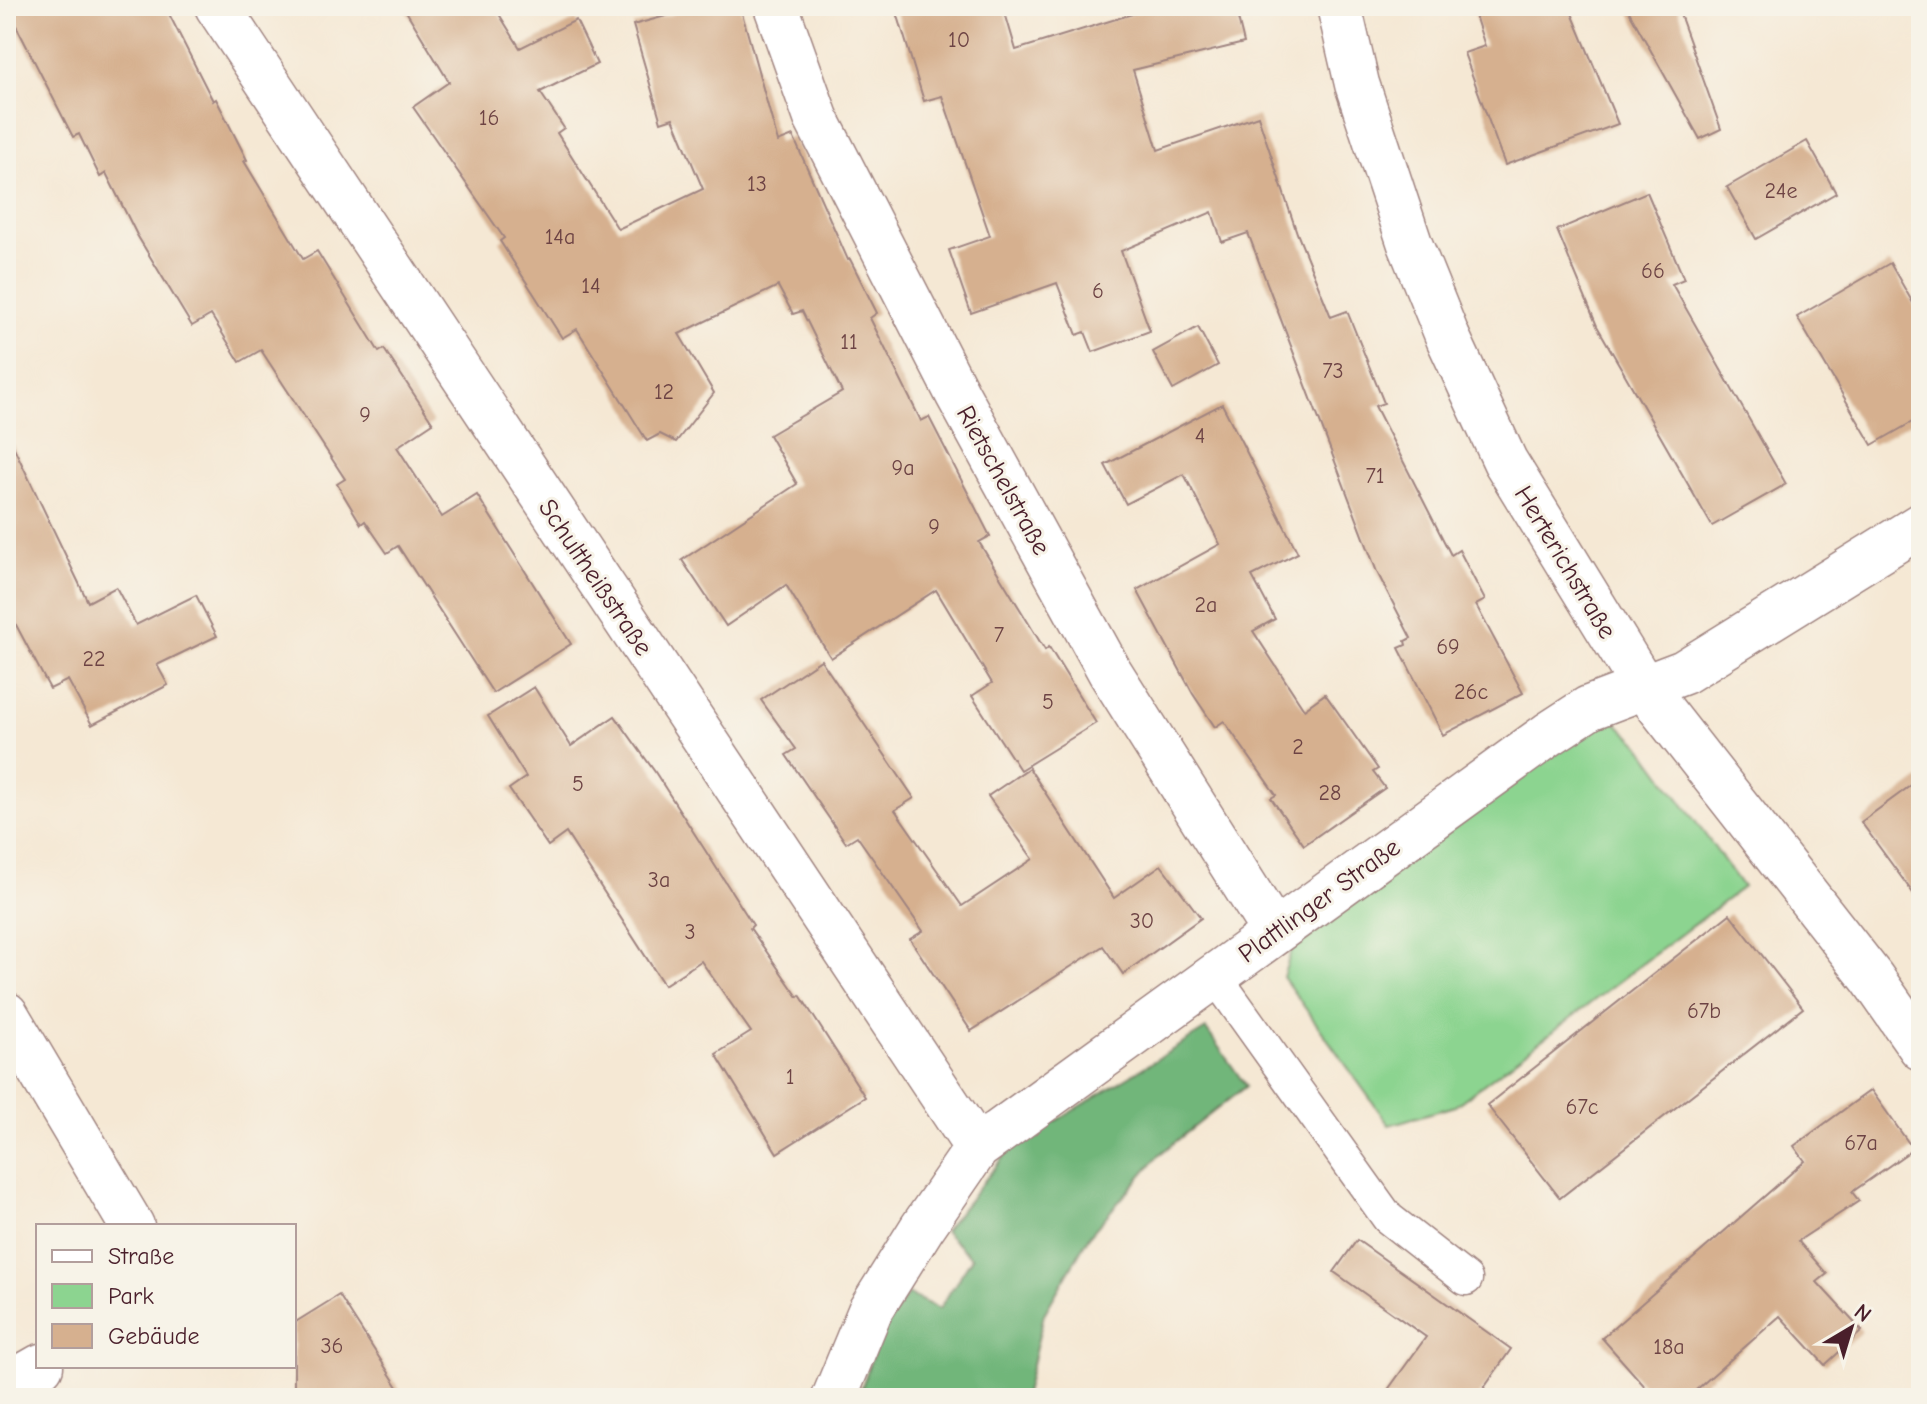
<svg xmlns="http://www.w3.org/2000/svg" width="1927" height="1404" font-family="'Comic Neue',sans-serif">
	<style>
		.green { fill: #8cd490; stroke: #6b7a5e; stroke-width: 2 }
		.forest { fill: #71b67a; stroke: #5e6a52; stroke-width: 2 }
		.building { fill: #d6b08f }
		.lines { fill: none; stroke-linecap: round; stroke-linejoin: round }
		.service-casing { stroke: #a08480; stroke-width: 35 }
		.minor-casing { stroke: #a08480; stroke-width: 47 }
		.secondary-casing { stroke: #a08480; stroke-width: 47 }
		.service { stroke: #fff; stroke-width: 32 }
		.minor { stroke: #fff; stroke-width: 44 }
		.secondary { stroke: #fff; stroke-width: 44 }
		.labels { text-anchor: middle; stroke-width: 6; stroke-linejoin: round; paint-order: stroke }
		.number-label { font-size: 22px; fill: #6d4344 }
		.street-label { font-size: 26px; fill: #4a1f2b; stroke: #f7f3e8 }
	</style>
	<rect width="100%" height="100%" fill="#f7f3e8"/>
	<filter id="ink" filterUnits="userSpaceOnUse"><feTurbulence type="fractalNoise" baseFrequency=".0125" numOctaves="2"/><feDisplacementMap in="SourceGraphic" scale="16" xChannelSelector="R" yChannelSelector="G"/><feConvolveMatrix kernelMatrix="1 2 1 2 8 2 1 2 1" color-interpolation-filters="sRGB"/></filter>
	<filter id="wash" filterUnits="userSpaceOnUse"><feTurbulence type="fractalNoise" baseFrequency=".006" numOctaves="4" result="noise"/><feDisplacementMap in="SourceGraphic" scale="32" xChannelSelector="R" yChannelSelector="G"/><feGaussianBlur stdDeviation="1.8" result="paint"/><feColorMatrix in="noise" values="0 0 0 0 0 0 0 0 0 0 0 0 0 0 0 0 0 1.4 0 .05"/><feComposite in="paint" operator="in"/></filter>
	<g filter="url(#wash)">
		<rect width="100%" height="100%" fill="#f5e8d4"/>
		<!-- green -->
		<path class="green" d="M 1616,722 L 1640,745 L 1743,887 L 1455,1106 L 1389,1125 L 1283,977 L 1292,949 L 1592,723 Z"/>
		<!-- forest -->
		<path class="forest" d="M 1206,1029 L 1246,1086 L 1160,1154 L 1089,1236 L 1044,1314 L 1024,1398 L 858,1398 L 880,1334 L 908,1294 L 939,1309 L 972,1258 L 944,1231 L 1009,1150 Z"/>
		<g id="blocks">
			<!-- building -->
			<g class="building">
				<path d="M 6,6 L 165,6 L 213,101 L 216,99 L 247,160 L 244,161 L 303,259 L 317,251 L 379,352 L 384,349 L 433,423 L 397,447 L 442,517 L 477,495 L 571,644 L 493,693 L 398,546 L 387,553 L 365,521 L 361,524 L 337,484 L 345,479 L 261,350 L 240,362 L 211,315 L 192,326 L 137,235 L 106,173 L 100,177 L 79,134 L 73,137 Z"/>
				<path d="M 403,6 L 494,6 L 520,48 L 576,20 L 597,64 L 540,92 L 564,128 L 557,133 L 618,229 L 703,189 L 673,118 L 661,122 L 633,25 L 702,6 L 740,6 L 778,142 L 793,136 L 848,260 L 850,259 L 877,313 L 870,318 L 921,421 L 929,417 L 990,536 L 979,542 L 1045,650 L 1049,647 L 1096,723 L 1020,770 L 972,696 L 992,683 L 936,590 L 831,658 L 786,585 L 726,626 L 682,560 L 797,484 L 769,435 L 842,392 L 802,311 L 793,314 L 778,286 L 679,334 L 714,393 L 676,442 L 660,434 L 647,441 L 577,329 L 562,338 L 500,241 L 504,238 L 413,107 L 449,82 Z"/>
				<path d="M 895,6 L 1003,6 L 1016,50 L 1158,6 L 1235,6 L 1244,43 L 1133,70 L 1158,150 L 1258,116 L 1297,233 L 1331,317 L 1347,311 L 1384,403 L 1375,406 L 1451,555 L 1459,550 L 1485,600 L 1476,605 L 1523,693 L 1443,735 L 1399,648 L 1406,645 L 1405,641 L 1411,638 L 1377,572 L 1248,233 L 1222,242 L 1212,212 L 1121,251 L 1150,331 L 1093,352 L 1085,332 L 1077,335 L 1057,283 L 971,313 L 949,250 L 990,236 L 942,96 L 924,101 Z"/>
				<path d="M 1472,6 L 1569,6 L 1618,124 L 1505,165 L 1464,53 L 1485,46 Z"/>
				<path d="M 1626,6 L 1677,6 L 1721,129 L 1700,139 Z"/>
				<path d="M 1807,141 L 1836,193 L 1756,239 L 1727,187 Z"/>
				<path d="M 1647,192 L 1684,279 L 1672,284 L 1786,484 L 1712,526 L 1597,326 L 1557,230 Z"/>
				<path d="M 1890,263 L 1921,317 L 1921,417 L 1872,445 L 1797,317 Z"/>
				<path d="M 1198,327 L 1218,365 L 1173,390 L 1153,352 Z"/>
				<path d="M 1222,404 L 1298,553 L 1252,576 L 1275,619 L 1253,631 L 1304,709 L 1325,694 L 1378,769 L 1373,772 L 1385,788 L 1304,845 L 1271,798 L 1276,795 L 1224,721 L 1215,727 L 1193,694 L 1137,590 L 1220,544 L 1184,474 L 1126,504 L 1105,465 Z"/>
				<path d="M 6,431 L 88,602 L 116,587 L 136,625 L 196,595 L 217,636 L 157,665 L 168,685 L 92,725 L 68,680 L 50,689 L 6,606 Z"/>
				<path d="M 821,660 L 914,798 L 895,810 L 962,906 L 1033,859 L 988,796 L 1029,768 L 1114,898 L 1161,865 L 1201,918 L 1123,974 L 1103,946 L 971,1031 L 910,939 L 923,931 L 857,836 L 846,843 L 786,755 L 796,749 L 761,700 Z"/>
				<path d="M 534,687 L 571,746 L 615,716 L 655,772 L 753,925 L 750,928 L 798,997 L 800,995 L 865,1097 L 777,1153 L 716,1054 L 751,1032 L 701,961 L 664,985 L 566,833 L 548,846 L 509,789 L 526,777 L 488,716 Z"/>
				<path d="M 1921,778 L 1921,904 L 1861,822 Z"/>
				<path d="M 1730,914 L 1803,1008 L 1560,1198 L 1487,1105 Z"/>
				<path d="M 1871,1090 L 1913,1149 L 1852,1192 L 1859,1201 L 1798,1241 L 1827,1274 L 1817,1282 L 1862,1331 L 1825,1365 L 1780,1316 L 1687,1398 L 1655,1398 L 1602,1338 L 1805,1161 L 1794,1146 Z"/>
				<path d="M 1357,1240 L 1511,1349 L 1477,1398 L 1382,1398 L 1426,1337 L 1334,1272 Z"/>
				<path d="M 339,1295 L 405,1398 L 294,1398 L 294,1323 Z"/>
			</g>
		</g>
	</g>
	<g filter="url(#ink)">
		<use href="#blocks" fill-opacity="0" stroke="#a08480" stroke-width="2"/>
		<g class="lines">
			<!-- service casing -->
			<g class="service-casing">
				<path id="service" d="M 1215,976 L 1388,1218 L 1466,1279"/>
			</g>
			<!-- minor casing -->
			<g class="minor-casing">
				<g id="minor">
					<path d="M 217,6 L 977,1148"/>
					<path d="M 776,6 L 816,118 L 958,395 L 1110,672 L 1274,932"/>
					<path d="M 6,1014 L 132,1226"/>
					<path d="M 6,1386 L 41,1366"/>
					<path d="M 834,1398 L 870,1311 L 922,1228 L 977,1148 L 1549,734 L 1589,708 L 1684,672 L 1921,525"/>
				</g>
			</g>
			<!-- secondary casing -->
			<g class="secondary-casing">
				<path id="secondary" d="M 1339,6 L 1357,84 L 1410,244 L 1448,338 L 1505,461 L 1643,686 L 1872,978 L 1921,1048"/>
			</g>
			<!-- service -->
			<use href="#service" class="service"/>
			<!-- minor -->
			<use href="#minor" class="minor"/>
			<!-- secondary -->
			<use href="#secondary" class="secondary"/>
		</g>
	</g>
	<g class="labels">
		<!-- number labels -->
		<g class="number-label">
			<text x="959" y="47">10</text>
			<text x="489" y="125">16</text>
			<text x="757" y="191">13</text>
			<text x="1781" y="198">24e</text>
			<text x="560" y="244">14a</text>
			<text x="1653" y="278">66</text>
			<text x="591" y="293">14</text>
			<text x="1098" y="298">6</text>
			<text x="849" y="349">11</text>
			<text x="1333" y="378">73</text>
			<text x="664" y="399">12</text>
			<text x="365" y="422">9</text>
			<text x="1200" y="443">4</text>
			<text x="903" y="475">9a</text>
			<text x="1375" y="483">71</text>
			<text x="934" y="534">9</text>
			<text x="1206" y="612">2a</text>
			<text x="999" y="642">7</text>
			<text x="1448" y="654">69</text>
			<text x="94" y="666">22</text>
			<text x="1471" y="699">26c</text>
			<text x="1048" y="709">5</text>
			<text x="1298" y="754">2</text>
			<text x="578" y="791">5</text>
			<text x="1330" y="800">28</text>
			<text x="659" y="887">3a</text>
			<text x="1142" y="928">30</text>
			<text x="690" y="939">3</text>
			<text x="1704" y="1018">67b</text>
			<text x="790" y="1084">1</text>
			<text x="1582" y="1114">67c</text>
			<text x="1861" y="1150">67a</text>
			<text x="332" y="1353">36</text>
			<text x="1669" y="1354">18a</text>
		</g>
		<!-- street labels -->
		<g class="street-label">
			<text transform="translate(1004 480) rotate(61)" y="9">Rietschelstraße</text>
			<text transform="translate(1566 562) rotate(59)" y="9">Herterichstraße</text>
			<text transform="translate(596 577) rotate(56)" y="9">Schultheißstraße</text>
			<text transform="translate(1319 900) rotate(-36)" y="9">Plattlinger Straße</text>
		</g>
	</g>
	<!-- margin -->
	<rect width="1927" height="1404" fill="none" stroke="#f7f3e8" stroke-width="32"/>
	<!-- legend -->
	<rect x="36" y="1224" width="260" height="144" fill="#f7f3e8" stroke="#b29e9c" stroke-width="2"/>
	<rect x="52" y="1250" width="40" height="12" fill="#ffffff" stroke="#b29e9c" stroke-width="2"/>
	<text x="108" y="1264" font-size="24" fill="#4a1f2b">Straße</text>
	<rect x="52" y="1284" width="40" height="24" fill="#8cd490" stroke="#b29e9c" stroke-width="2"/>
	<text x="108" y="1304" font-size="24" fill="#4a1f2b">Park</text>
	<rect x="52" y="1324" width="40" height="24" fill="#d6b08f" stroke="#b29e9c" stroke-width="2"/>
	<text x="108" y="1344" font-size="24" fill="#4a1f2b">Gebäude</text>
	<!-- north arrow -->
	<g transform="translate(1851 1328) rotate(38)" stroke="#f7f3e8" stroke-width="6" paint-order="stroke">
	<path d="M0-6L14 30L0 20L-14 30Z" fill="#4a1f2b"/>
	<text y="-12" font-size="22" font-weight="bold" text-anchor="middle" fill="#4a1f2b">N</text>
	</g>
</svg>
